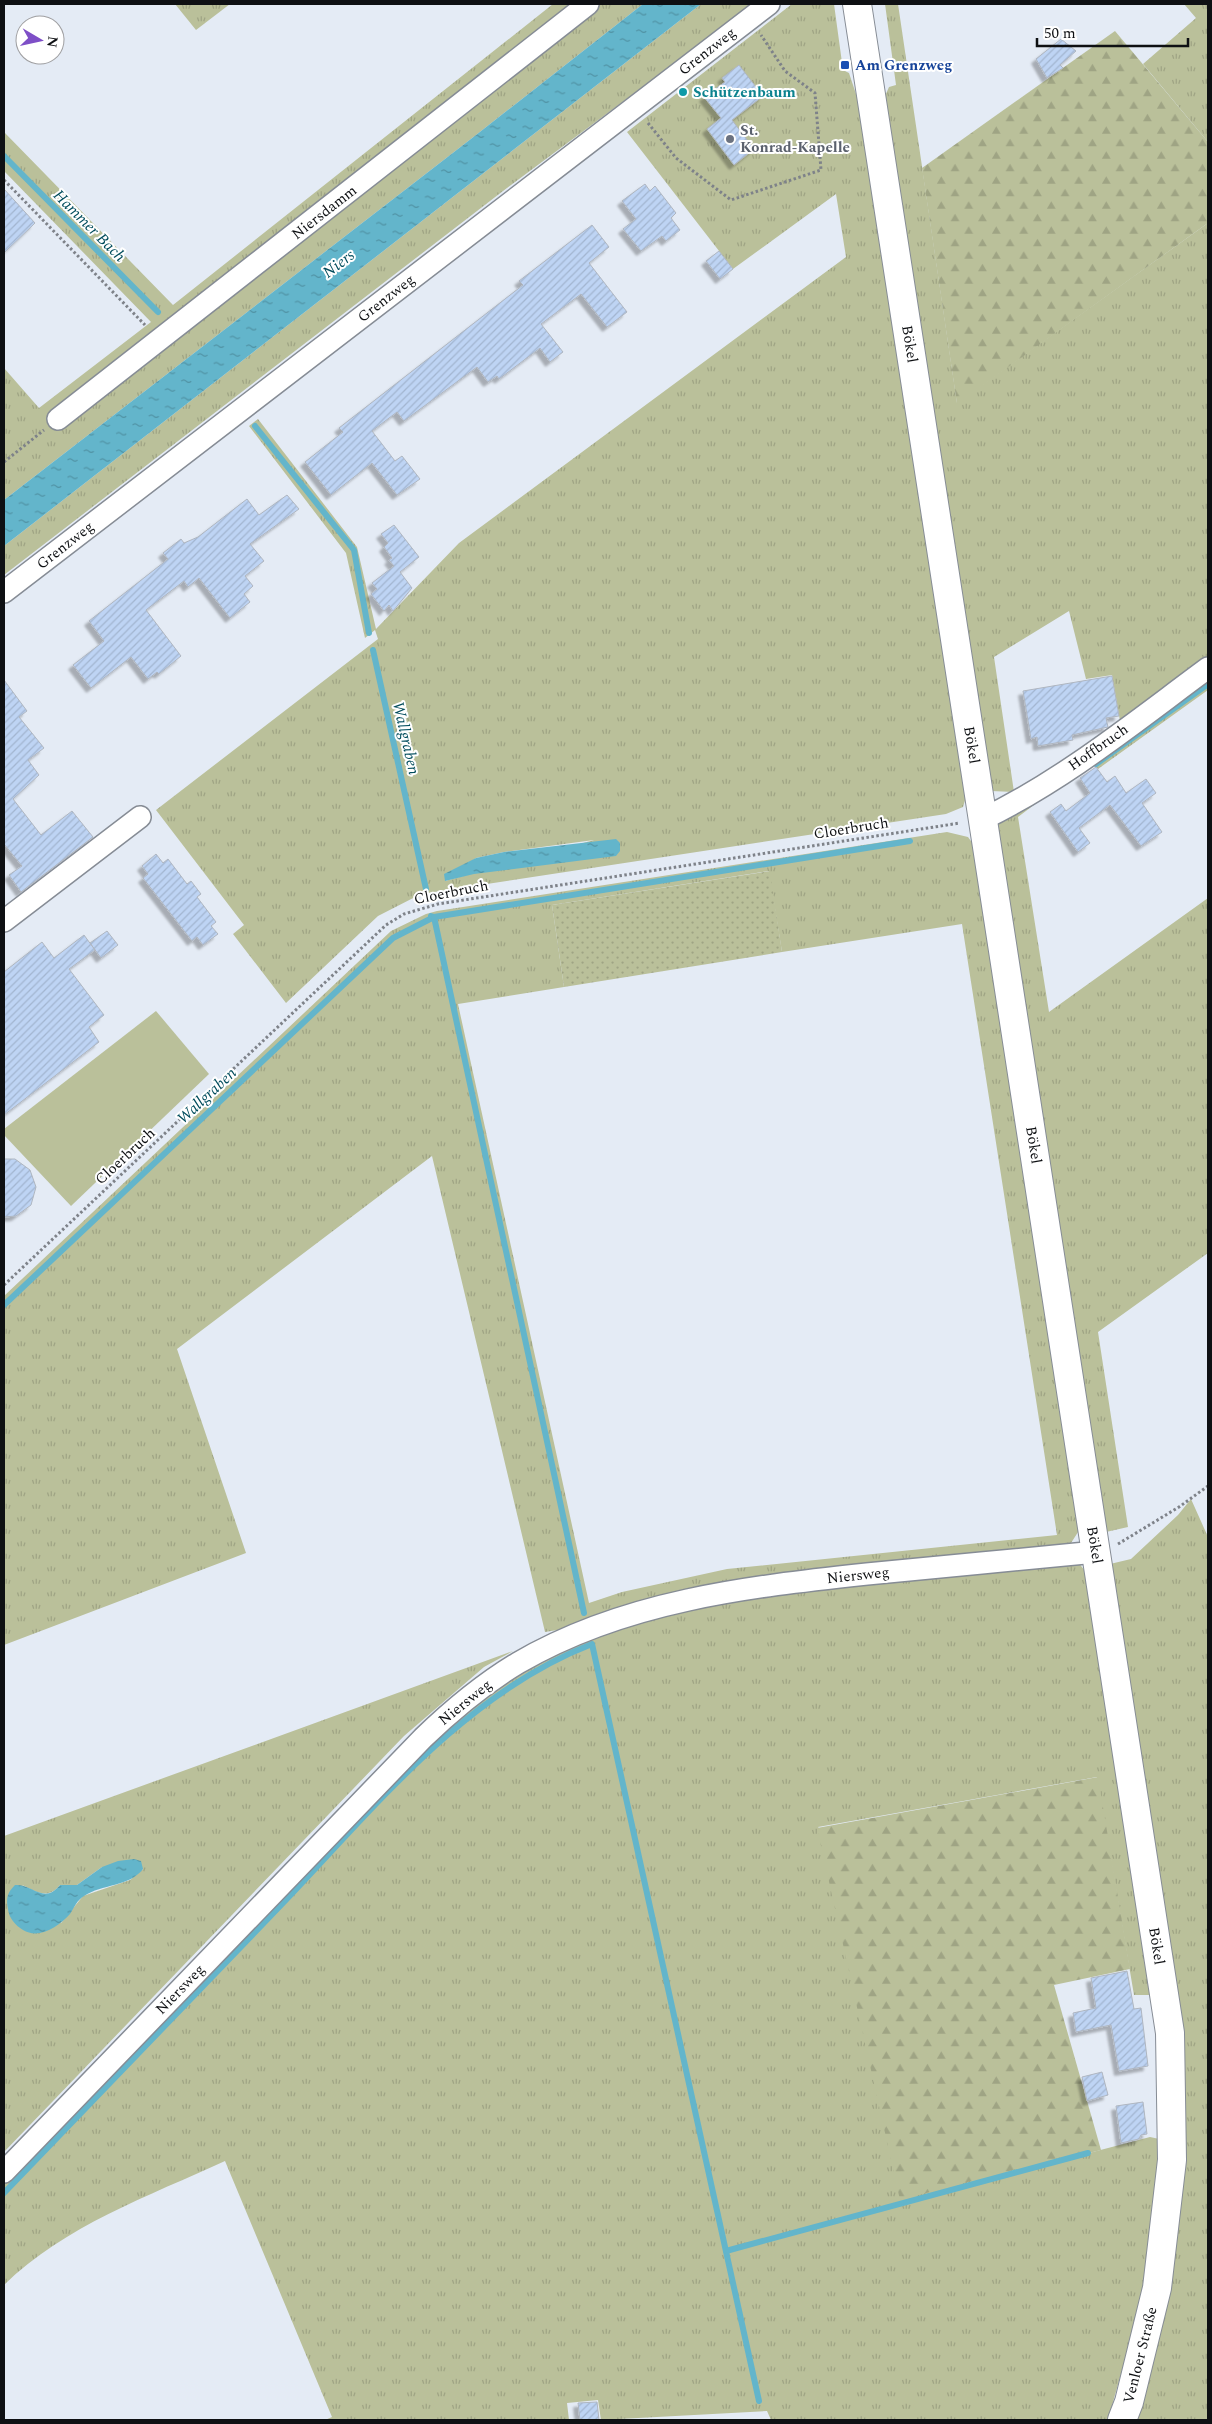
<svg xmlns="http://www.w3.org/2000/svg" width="1212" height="2424" font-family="Spectral,serif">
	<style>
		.grass { fill: url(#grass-tufts); fill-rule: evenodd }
		.forest { fill: url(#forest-firs) }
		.garden { fill: url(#garden-dots) }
		.pitch { fill: #bac09a }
		.water { fill: url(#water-ripples) }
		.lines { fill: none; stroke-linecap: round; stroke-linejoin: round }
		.stream { stroke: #63b5cb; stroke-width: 6 }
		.building { fill: url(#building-hatch); stroke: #afb6c0; filter: url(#shadow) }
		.minor-casing { stroke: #868c95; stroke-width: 24 }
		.secondary-casing { stroke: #868c95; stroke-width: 30 }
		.path { stroke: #7e8289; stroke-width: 3; stroke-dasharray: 2.5 2.5; stroke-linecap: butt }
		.minor { stroke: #fff; stroke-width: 21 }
		.secondary { stroke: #fff; stroke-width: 28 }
		.transit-dot { fill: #1a4fb4; stroke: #fff; stroke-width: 2 }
		.culture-dot { fill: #0f9aa8; stroke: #fff; stroke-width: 2 }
		.worship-dot { fill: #6b7280; stroke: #fff; stroke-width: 2 }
		.labels { text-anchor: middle; stroke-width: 4; stroke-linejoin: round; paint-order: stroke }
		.street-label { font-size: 15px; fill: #0e1013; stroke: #fff }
		.transit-label { font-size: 15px; font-weight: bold; fill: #164399; stroke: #fff; text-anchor: start }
		.culture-label { font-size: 15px; font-weight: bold; fill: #0d838f; stroke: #fff; text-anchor: start }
		.worship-label { font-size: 15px; font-weight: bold; fill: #5b616d; stroke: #fff; text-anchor: start }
		.water-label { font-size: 16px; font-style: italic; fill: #004c5c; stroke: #fff }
	</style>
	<defs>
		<pattern id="grass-tufts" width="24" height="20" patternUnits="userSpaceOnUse" patternTransform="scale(1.25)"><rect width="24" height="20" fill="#bac09a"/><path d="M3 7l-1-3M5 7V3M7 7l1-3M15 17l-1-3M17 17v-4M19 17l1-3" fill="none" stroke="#9fa484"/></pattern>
		<pattern id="forest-firs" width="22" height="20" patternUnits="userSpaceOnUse" patternTransform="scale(1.25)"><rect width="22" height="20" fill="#bac09a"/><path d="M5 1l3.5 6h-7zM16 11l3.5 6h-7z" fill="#9fa484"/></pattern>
		<pattern id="garden-dots" width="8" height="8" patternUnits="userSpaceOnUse" patternTransform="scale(1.25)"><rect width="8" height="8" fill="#bac09a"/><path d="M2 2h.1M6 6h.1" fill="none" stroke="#9fa484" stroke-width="1.8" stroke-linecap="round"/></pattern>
		<pattern id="water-ripples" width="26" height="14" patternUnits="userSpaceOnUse" patternTransform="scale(1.25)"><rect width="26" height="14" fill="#63b5cb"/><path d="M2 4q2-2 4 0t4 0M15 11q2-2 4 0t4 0" fill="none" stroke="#5092a4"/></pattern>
		<pattern id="building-hatch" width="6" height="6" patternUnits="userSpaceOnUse" patternTransform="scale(1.25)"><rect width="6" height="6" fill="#bed4f4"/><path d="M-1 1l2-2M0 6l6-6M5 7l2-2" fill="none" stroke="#a2b5d0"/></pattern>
		<filter id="shadow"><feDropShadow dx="-4.5" dy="4.5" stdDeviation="1" flood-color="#0004"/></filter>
	</defs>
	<rect width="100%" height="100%" fill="#e4ebf5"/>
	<!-- grass -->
	<g class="grass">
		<path d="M 175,4 L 230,4 L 196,30 Z"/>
		<path d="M 553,4 L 643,4 L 476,135 L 4,500 L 4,368 L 39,408 L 151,322 L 4,171 L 4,132 L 173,305 Z"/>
		<path d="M 701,4 L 754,4 L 503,191 L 4,575 L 4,546 Z"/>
		<path d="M 792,4 L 834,4 L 843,70 L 849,73 L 864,118 L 967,794 L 963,807 L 946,814 L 421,894 L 378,916 L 286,1003 L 233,934 L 244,925 L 156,810 L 378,639 L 375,630 L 365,638 L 346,553 L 249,426 L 258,419 L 357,547 L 376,629 L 459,543 L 846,257 L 836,194 L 733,269 L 627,132 ZM 594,840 L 445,881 L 476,858 L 504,852 Z"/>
		<path d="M 885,4 L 898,4 L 957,403 L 1208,223 L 1208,657 L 1120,721 L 1112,675 L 1086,679 L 1069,611 L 994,657 L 1014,792 L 991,791 L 885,96 L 889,87 L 896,85 Z"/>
		<path d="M 1184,4 L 1208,4 L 1208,142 L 1143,64 L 1196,18 Z"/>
		<path d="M 1208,678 L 1208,690 L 1098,769 L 1092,761 L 1018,817 L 1049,1012 L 1208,898 L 1208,1253 L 1098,1332 L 1128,1527 L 1106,1532 L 996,826 Z"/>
		<path d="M 947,832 L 968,837 L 976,848 L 1080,1529 L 1071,1543 L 1059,1549 L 545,1632 L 432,1156 L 177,1349 L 246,1553 L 4,1645 L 4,1296 L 391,931 L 426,914 L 437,911 ZM 769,871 L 782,952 L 962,924 L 1057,1535 L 727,1569 L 622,1592 L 589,1603 L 458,1004 L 564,987 L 552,905 Z"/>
		<path d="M 1191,1499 L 1208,1537 L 1208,2420 L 1132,2420 L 1180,2201 L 1110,1564 L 1131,1559 L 1178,1515 Z"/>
		<path d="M 1077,1561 L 1086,1572 L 1150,1995 L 1134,1995 L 1097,1777 L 818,1827 L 1089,2153 L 1150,2137 L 1164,2140 L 1141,2302 L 1108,2420 L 771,2420 L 767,2411 L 601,2420 L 598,2400 L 567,2403 L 569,2420 L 325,2420 L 332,2417 L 225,2161 C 149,2196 64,2226 4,2285 L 4,2183 L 420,1752 L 498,1686 L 561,1649 L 676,1605 Z"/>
		<path d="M 513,1651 L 484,1667 L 404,1736 L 4,2152 L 4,1836 ZM 102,1867 L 143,1869 L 130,1880 L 83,1896 L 61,1923 L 22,1885 C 37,1892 48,1900 60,1885 L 77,1885 Z"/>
	</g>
	<!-- forest -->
	<g class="forest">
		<path d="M 1115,31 L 1208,142 L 1208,223 L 957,404 L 922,168 Z"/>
		<path d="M 1098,1777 L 1130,1969 L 1054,1985 L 1101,2150 L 1089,2153 L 1088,2150 L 900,2200 L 817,1828 Z"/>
	</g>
	<!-- garden -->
	<path class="garden" d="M 770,871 L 782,952 L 564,987 L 552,905 Z"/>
	<!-- pitch -->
	<path class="pitch" d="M 156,1011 L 209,1074 L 71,1206 L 4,1135 L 4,1129 Z"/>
	<!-- water -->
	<g class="water">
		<path d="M 643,4 L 701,4 L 4,546 L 4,500 L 476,135 Z"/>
		<path d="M 616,839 L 620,843 L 620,851 L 616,856 L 474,874 L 445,881 L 444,874 L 476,858 L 504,852 Z"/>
		<path d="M 134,1859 L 141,1861 L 143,1869 C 129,1887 102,1884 84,1896 C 77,1900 74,1908 70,1914 C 59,1926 39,1940 23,1930 C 15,1925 9,1918 8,1909 C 6,1898 7,1893 15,1885 C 33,1884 44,1905 60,1885 L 77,1885 L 102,1867 L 118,1861 Z"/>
	</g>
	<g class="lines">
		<!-- stream -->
		<g class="stream">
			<path d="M 4,156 L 158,312"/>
			<path d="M 255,426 L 354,550 L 369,633"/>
			<path d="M 373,650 L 426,889"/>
			<path d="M 1096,764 L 1208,684"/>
			<path d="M 4,1305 L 393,938 L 434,917 L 431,916"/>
			<path d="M 584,1613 L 434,917 L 910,841"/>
			<path d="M 4,2193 C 97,2096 190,1999 283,1903 C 375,1807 465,1693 592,1644 L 759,2401"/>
			<path d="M 726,2251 L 1088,2153"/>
		</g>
	</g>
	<!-- building -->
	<g class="building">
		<path d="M 1061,39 L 1076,51 L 1060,65 L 1063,68 L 1047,78 L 1036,59 Z"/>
		<path d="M 739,65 L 763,96 L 732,120 L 754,149 L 734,165 L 707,129 L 721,118 L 704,97 L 725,82 L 722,78 Z"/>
		<path d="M 645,184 L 650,191 L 655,186 L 676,213 L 671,218 L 680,230 L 666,241 L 662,236 L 641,251 L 623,229 L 636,219 L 622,201 Z"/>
		<path d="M 4,189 L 35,223 L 4,253 Z"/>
		<path d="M 592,225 L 609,247 L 589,263 L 627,312 L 607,327 L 581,294 L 541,324 L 563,352 L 550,362 L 540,348 L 499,379 L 497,376 L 488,382 L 477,367 L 404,421 L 397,412 L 372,431 L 395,461 L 402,456 L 420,479 L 397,495 L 372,463 L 331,495 L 305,462 L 343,432 L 339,428 L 523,285 L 519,281 Z"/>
		<path d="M 719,251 L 733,269 L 720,279 L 706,261 Z"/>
		<path d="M 287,495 L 299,509 L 250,544 L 264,561 L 245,576 L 253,586 L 244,594 L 250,602 L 230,618 L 199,578 L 188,587 L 184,581 L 146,610 L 181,656 L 159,674 L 157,672 L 148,679 L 131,657 L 91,688 L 73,665 L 104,641 L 89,621 L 168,559 L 163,553 L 181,539 L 184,543 L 198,537 L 247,499 L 259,515 Z"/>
		<path d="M 394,525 L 419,557 L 400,572 L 412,588 L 393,611 L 389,605 L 384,611 L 371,594 L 377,589 L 372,583 L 394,566 L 389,560 L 392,558 L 384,547 L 388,543 L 381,534 Z"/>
		<path d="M 1112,676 L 1119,716 L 1106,718 L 1108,727 L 1072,735 L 1073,740 L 1038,746 L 1037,737 L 1031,739 L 1023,691 Z"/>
		<path d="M 4,680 L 27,711 L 19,717 L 44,748 L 28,760 L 39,775 L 13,799 L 41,835 L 72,811 L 93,837 L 21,892 L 9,875 L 22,866 L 4,844 Z"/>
		<path d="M 1096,767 L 1107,782 L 1115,776 L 1126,793 L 1146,779 L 1156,793 L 1142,803 L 1162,832 L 1141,846 L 1110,805 L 1079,828 L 1090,843 L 1078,852 L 1050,812 L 1061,804 L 1066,811 L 1090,793 L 1080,778 Z"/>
		<path d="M 156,854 L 163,863 L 168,859 L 187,884 L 191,881 L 201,894 L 197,897 L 216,922 L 211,926 L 218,934 L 203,945 L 197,937 L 192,941 L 143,878 L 148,874 L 142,866 Z"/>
		<path d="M 107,931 L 118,945 L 101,958 L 90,943 Z"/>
		<path d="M 84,935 L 95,950 L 69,969 L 104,1015 L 89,1027 L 99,1042 L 4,1115 L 4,972 L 42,942 L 54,958 Z"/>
		<path d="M 4,1159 L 15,1159 L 30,1170 L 36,1187 L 31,1205 L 16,1216 L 4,1217 Z"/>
		<path d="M 1127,1971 L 1134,2009 L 1141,2008 L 1148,2066 L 1119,2071 L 1111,2025 L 1076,2032 L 1073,2013 L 1096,2008 L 1091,1978 Z"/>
		<path d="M 1102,2072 L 1108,2095 L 1087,2101 L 1082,2077 Z"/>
		<path d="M 1143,2102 L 1147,2134 L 1141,2135 L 1139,2139 L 1121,2143 L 1116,2106 Z"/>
		<path d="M 597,2402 L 599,2420 L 580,2420 L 578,2403 Z"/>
	</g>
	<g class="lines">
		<!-- minor casing -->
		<g class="minor-casing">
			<g id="minor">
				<path d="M 58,419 L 588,4"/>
				<path d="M 4,592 L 769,4"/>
				<path d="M 983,819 C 1064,780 1136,721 1208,668"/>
				<path d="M 4,921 L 140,817"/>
				<path d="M 4,2172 L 423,1738 C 452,1710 483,1684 518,1663 C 624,1601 747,1587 867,1574 C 943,1567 1020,1559 1096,1552"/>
			</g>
		</g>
		<!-- secondary casing -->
		<g class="secondary-casing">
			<path id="secondary" d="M 857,4 L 1170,2033 L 1172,2160 L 1157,2288 L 1129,2402 L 1122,2420"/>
		</g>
		<!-- path -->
		<g class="path">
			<path d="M 648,123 L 676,158 L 731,200 L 821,170 L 815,93 L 785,71 L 761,35"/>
			<path d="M 4,180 L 145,325"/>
			<path d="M 4,462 L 44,430"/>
			<path d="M 4,1285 L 386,925 L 404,914 L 438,904 L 960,823"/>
			<path d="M 1118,1544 L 1179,1507 L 1208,1486"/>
		</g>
		<!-- minor -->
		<use href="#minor" class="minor"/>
		<!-- secondary -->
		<use href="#secondary" class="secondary"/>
	</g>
	<!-- markers -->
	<rect class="transit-dot" x="840" y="60" width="10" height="10" rx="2.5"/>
	<circle class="culture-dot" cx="683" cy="92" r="5"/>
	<circle class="worship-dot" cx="730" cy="139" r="5"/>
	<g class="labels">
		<!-- street labels -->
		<g class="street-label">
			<text transform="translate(707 51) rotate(-38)" y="5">Grenzweg</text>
			<text transform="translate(324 212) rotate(-38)" y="5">Niersdamm</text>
			<text transform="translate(386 298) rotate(-38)" y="5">Grenzweg</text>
			<text transform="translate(910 344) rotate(81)" y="5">Bökel</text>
			<text transform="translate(65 545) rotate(-38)" y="5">Grenzweg</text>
			<text transform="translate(972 745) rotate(81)" y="5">Bökel</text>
			<text transform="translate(1098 747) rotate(-35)" y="5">Hoffbruch</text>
			<text transform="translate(851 828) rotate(-9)" y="5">Cloerbruch</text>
			<text transform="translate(451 892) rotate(-11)" y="5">Cloerbruch</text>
			<text transform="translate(1034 1145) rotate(81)" y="5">Bökel</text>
			<text transform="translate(125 1156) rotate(-43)" y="5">Cloerbruch</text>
			<text transform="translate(1095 1545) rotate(81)" y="5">Bökel</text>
			<text transform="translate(858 1575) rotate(-6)" y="5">Niersweg</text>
			<text transform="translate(465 1702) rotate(-39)" y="5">Niersweg</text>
			<text transform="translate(1157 1946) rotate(81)" y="5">Bökel</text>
			<text transform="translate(180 1989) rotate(-46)" y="5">Niersweg</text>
			<text transform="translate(1140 2355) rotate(-76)" y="5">Venloer Straße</text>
		</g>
		<!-- transit labels -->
		<g class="transit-label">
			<text x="855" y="70">Am Grenzweg</text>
		</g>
		<!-- culture labels -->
		<g class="culture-label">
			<text x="693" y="97">Schützenbaum</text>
		</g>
		<!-- worship labels -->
		<g class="worship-label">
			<text x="740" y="135">St.<tspan x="740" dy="17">Konrad-Kapelle</tspan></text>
		</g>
		<!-- water labels -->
		<g class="water-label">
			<text transform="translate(90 225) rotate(45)" y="6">Hammer Bach</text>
			<text transform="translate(338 263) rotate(-38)" y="6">Niers</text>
			<text transform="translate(407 738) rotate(77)" y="6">Wallgraben</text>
			<text transform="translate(206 1095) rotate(-43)" y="6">Wallgraben</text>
		</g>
	</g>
	<!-- border -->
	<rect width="1212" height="2424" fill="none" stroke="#0e1013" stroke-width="10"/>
	<!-- north arrow -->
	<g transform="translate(40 40) rotate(99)"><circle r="24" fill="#ffffff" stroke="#9f9fa1"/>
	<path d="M0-4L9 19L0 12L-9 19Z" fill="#7e4fc7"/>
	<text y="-8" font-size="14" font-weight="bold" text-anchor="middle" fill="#0e1013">N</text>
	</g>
	<!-- scale -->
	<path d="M1037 38v8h151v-8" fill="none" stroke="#0e1013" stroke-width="2.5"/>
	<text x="1044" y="38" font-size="15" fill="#0e1013" stroke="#ffffff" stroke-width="4" paint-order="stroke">50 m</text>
</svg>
